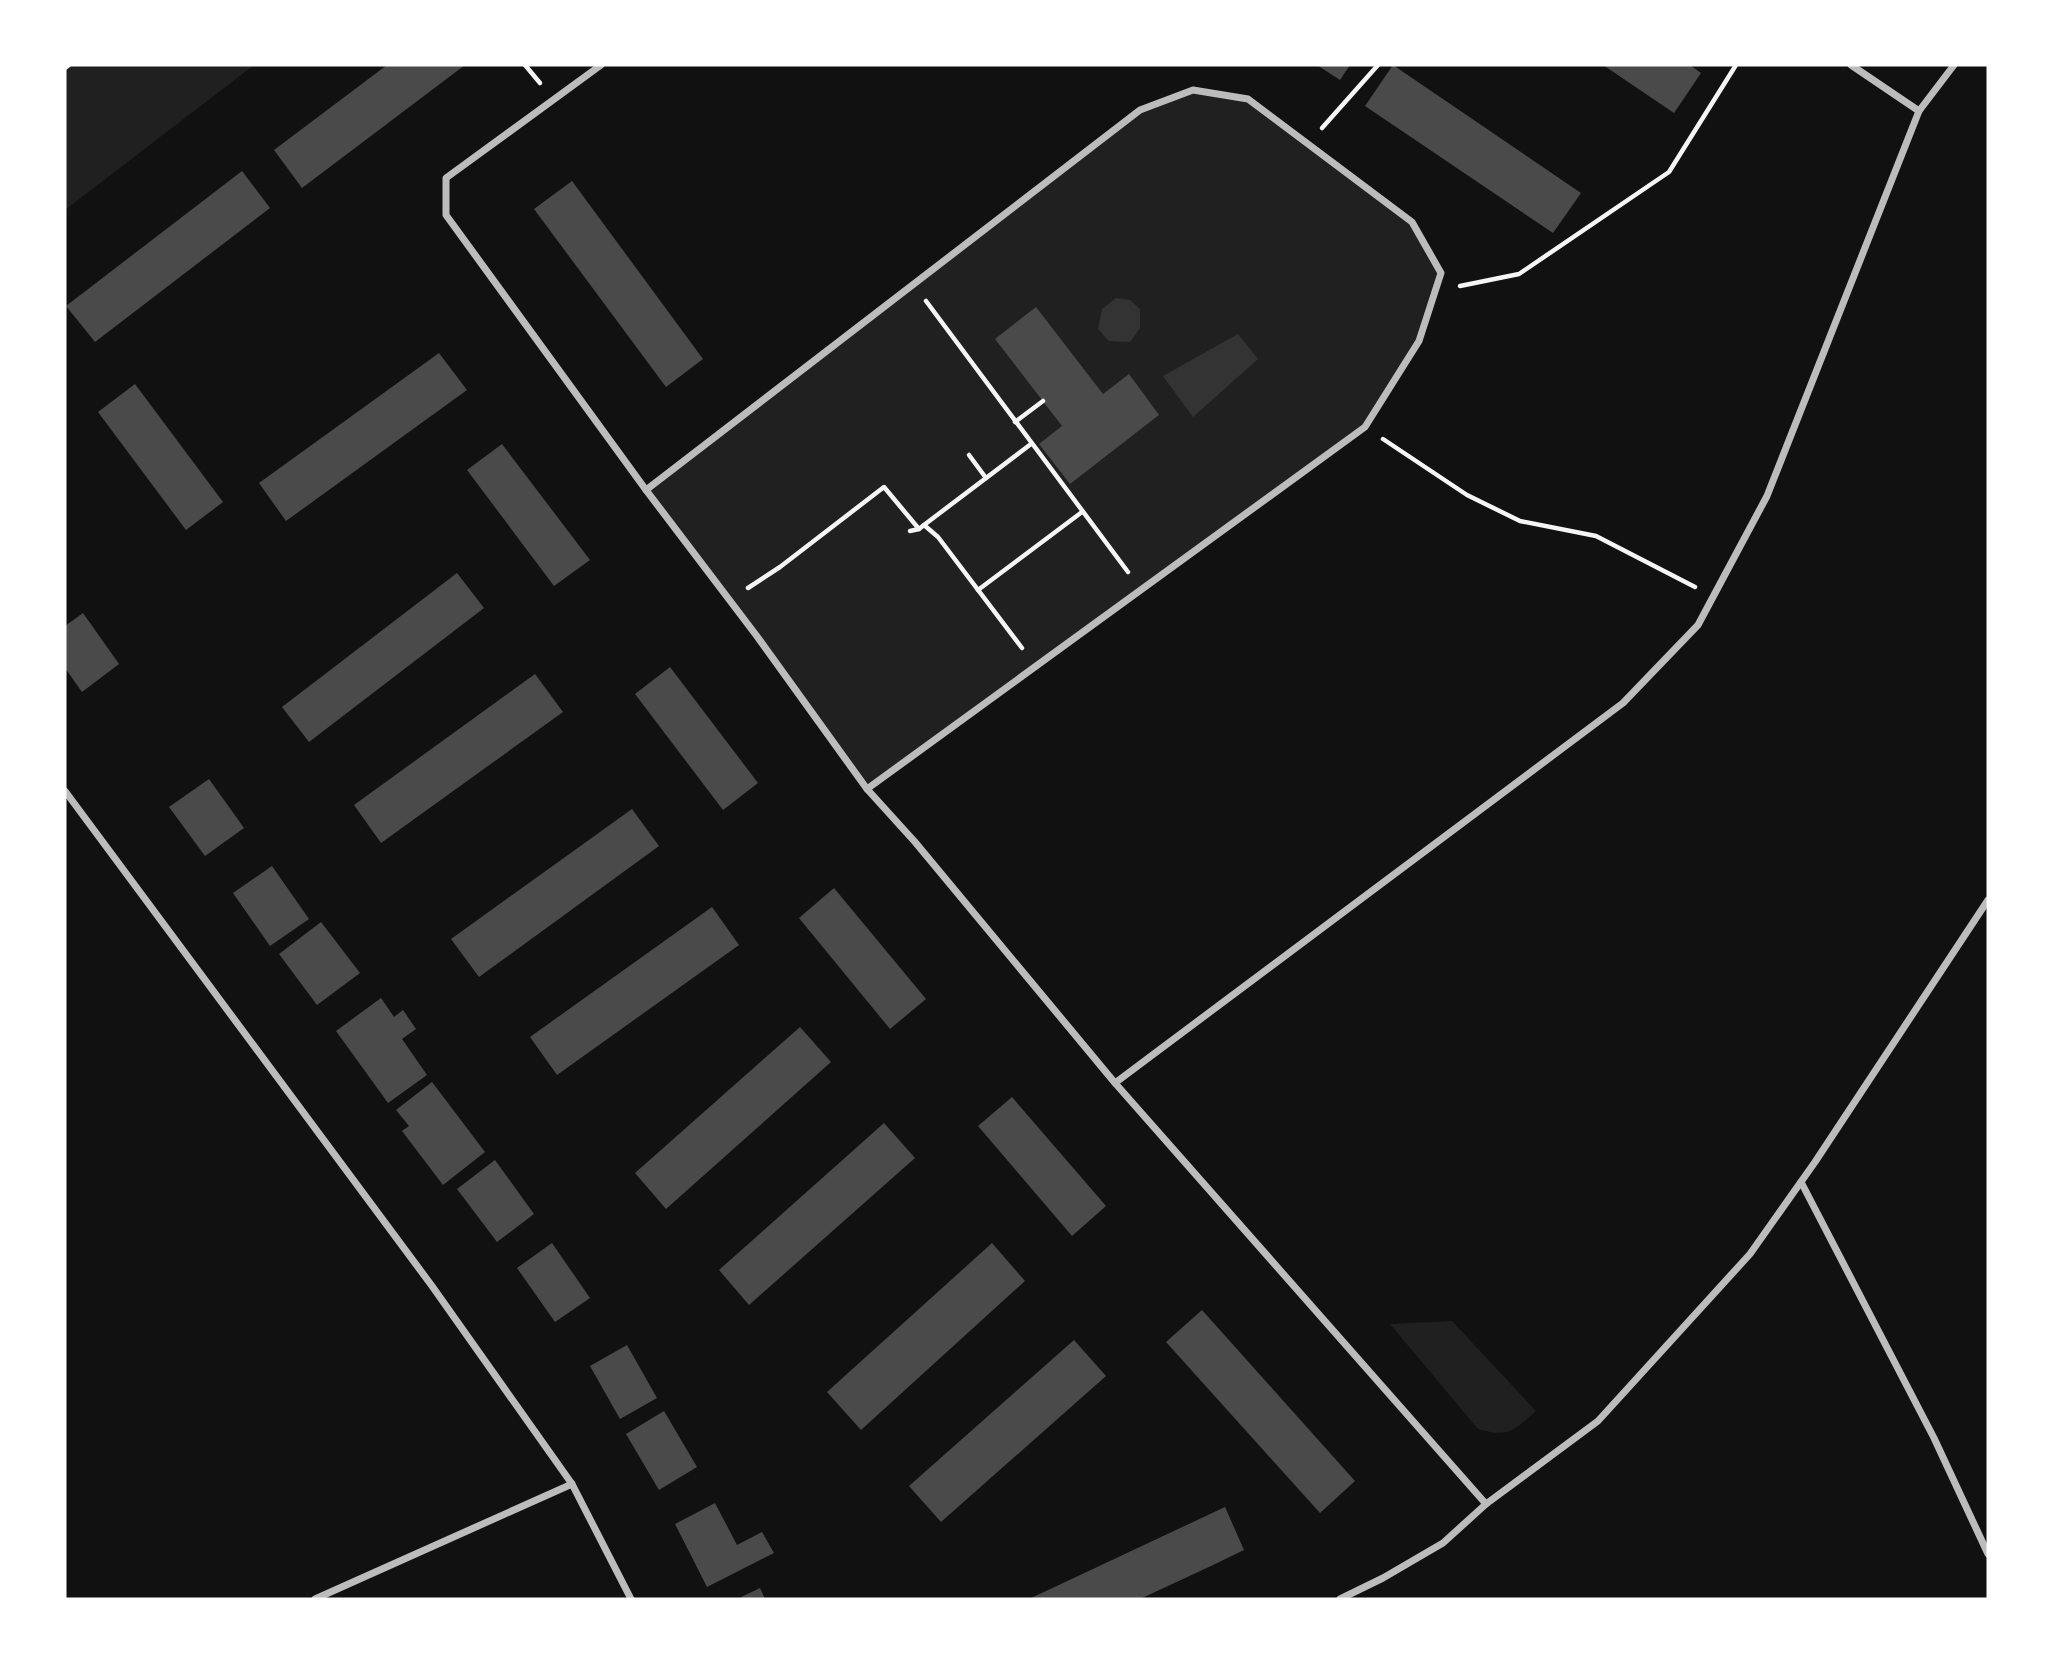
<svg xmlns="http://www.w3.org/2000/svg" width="2053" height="1664" font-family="Ubuntu,sans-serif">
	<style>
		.green { fill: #202020 }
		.water { fill: #333 }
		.building { fill: #4a4a4a }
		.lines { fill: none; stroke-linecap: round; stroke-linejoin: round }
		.path { stroke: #f5f5f5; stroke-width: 4.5 }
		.minor { stroke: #bcbcbc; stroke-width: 7 }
	</style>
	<rect width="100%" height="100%" fill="#111"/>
	<!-- green -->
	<g class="green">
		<path d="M 65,65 L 254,65 L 65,210 Z"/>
		<path d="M 1193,90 L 1248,99 L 1412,222 L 1441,273 L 1419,341 L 1365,427 L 867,789 L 646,490 L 1140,110 Z"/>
		<path d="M 1452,1321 L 1536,1411 C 1513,1431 1509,1438 1478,1429 L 1390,1324 Z"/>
	</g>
	<!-- water -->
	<g class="water">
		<path d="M 1116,298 L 1130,300 L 1140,309 L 1140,328 L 1130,342 L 1109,341 L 1098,329 L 1102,309 Z"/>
		<path d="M 1238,334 L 1258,359 L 1193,417 L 1163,376 Z"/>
	</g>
	<!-- building -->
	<g class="building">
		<path d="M 387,65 L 465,65 L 302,188 L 274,150 Z"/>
		<path d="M 1317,65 L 1350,65 L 1340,80 Z"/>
		<path d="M 1393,65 L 1581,193 L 1553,233 L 1365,106 Z"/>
		<path d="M 1603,65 L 1690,65 L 1701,73 L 1674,113 Z"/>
		<path d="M 242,171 L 270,208 L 95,342 L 66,306 Z"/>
		<path d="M 572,181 L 703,359 L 666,387 L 534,209 Z"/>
		<path d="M 1036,307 L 1103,394 L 1129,374 L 1159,415 L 1070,484 L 1039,444 L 1062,426 L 995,339 Z"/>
		<path d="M 439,353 L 467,390 L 286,521 L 259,483 Z"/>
		<path d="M 135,384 L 223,502 L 186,530 L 98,412 Z"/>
		<path d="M 502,444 L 590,560 L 554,586 L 467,470 Z"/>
		<path d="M 457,573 L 484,608 L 309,742 L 282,707 Z"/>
		<path d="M 83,613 L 119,664 L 82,692 L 65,668 L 65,626 Z"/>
		<path d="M 670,667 L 758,783 L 723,810 L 635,694 Z"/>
		<path d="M 535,674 L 563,712 L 381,843 L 354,805 Z"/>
		<path d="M 209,779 L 244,828 L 205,856 L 169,807 Z"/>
		<path d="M 632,809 L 659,846 L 479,977 L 451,939 Z"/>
		<path d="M 272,866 L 309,919 L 270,946 L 233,893 Z"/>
		<path d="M 834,888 L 926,999 L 890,1029 L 799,918 Z"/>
		<path d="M 712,907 L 739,945 L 557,1075 L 530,1037 Z"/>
		<path d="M 321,922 L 360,973 L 317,1005 L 279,954 Z"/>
		<path d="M 381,998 L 394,1017 L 403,1010 L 416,1029 L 402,1039 L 427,1075 L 388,1103 L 336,1031 Z"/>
		<path d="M 800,1027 L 831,1062 L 666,1209 L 635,1173 Z"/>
		<path d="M 432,1082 L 485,1152 L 443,1185 L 402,1131 L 409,1126 L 396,1110 Z"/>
		<path d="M 1012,1097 L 1106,1206 L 1072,1236 L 978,1126 Z"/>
		<path d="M 884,1123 L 915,1158 L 749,1305 L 719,1270 Z"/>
		<path d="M 495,1160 L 534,1214 L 497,1242 L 457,1189 Z"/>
		<path d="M 552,1243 L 590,1298 L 555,1322 L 517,1268 Z"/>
		<path d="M 992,1243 L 1025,1281 L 861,1430 L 827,1392 Z"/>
		<path d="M 1202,1310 L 1355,1481 L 1320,1513 L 1166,1342 Z"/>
		<path d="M 1074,1340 L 1106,1376 L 941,1522 L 909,1486 Z"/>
		<path d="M 627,1345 L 657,1398 L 620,1419 L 590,1366 Z"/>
		<path d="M 664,1411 L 697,1467 L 659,1490 L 626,1434 Z"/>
		<path d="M 715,1503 L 737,1545 L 762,1532 L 774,1553 L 707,1587 L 675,1524 Z"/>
		<path d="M 1225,1507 L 1244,1550 L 1211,1566 L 1140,1599 L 1029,1599 Z"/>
		<path d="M 760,1588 L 765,1599 L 737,1599 Z"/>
	</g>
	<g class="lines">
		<!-- path -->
		<g class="path">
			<path d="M 525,65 L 540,83"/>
			<path d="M 65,68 L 69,65"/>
			<path d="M 1322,128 L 1378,65"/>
			<path d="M 1460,286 L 1519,274 L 1669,172 L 1736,65"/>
			<path d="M 926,301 L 1128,572"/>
			<path d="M 1015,422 L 1043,401"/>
			<path d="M 1383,439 L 1467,495 L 1520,521 L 1596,536 L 1695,587"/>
			<path d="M 969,455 L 986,478"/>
			<path d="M 924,525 L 1031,444"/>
			<path d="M 910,531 L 919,529"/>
			<path d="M 748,588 L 780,567 L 884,487 L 919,529 L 924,525 L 938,537 L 1022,648"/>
			<path d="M 978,590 L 1082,512"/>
		</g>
		<!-- minor -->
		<g class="minor">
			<path d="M 601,65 L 446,178 L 446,215 L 646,490 L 756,635 L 867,789 L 915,842 L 1115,1083 L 1486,1504"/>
			<path d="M 1851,65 L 1919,111"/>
			<path d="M 646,490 L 1140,110 L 1193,90 L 1248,99 L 1412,222 L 1441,273 L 1419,341 L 1365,427 L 867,789"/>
			<path d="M 65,791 L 432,1286 L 572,1484 L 631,1599"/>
			<path d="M 1115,1083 L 1623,703 L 1698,625 L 1767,496 L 1919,111 L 1954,65"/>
			<path d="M 1801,1182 L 1934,1438 L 1988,1554"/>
			<path d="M 315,1599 L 572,1484"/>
			<path d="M 1340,1599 L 1383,1578 L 1443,1543 L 1486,1504 L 1598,1421 L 1750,1254 L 1815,1162 L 1988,900"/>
		</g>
	</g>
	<!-- border -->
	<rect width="2053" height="1664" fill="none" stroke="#ffffff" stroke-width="133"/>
</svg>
